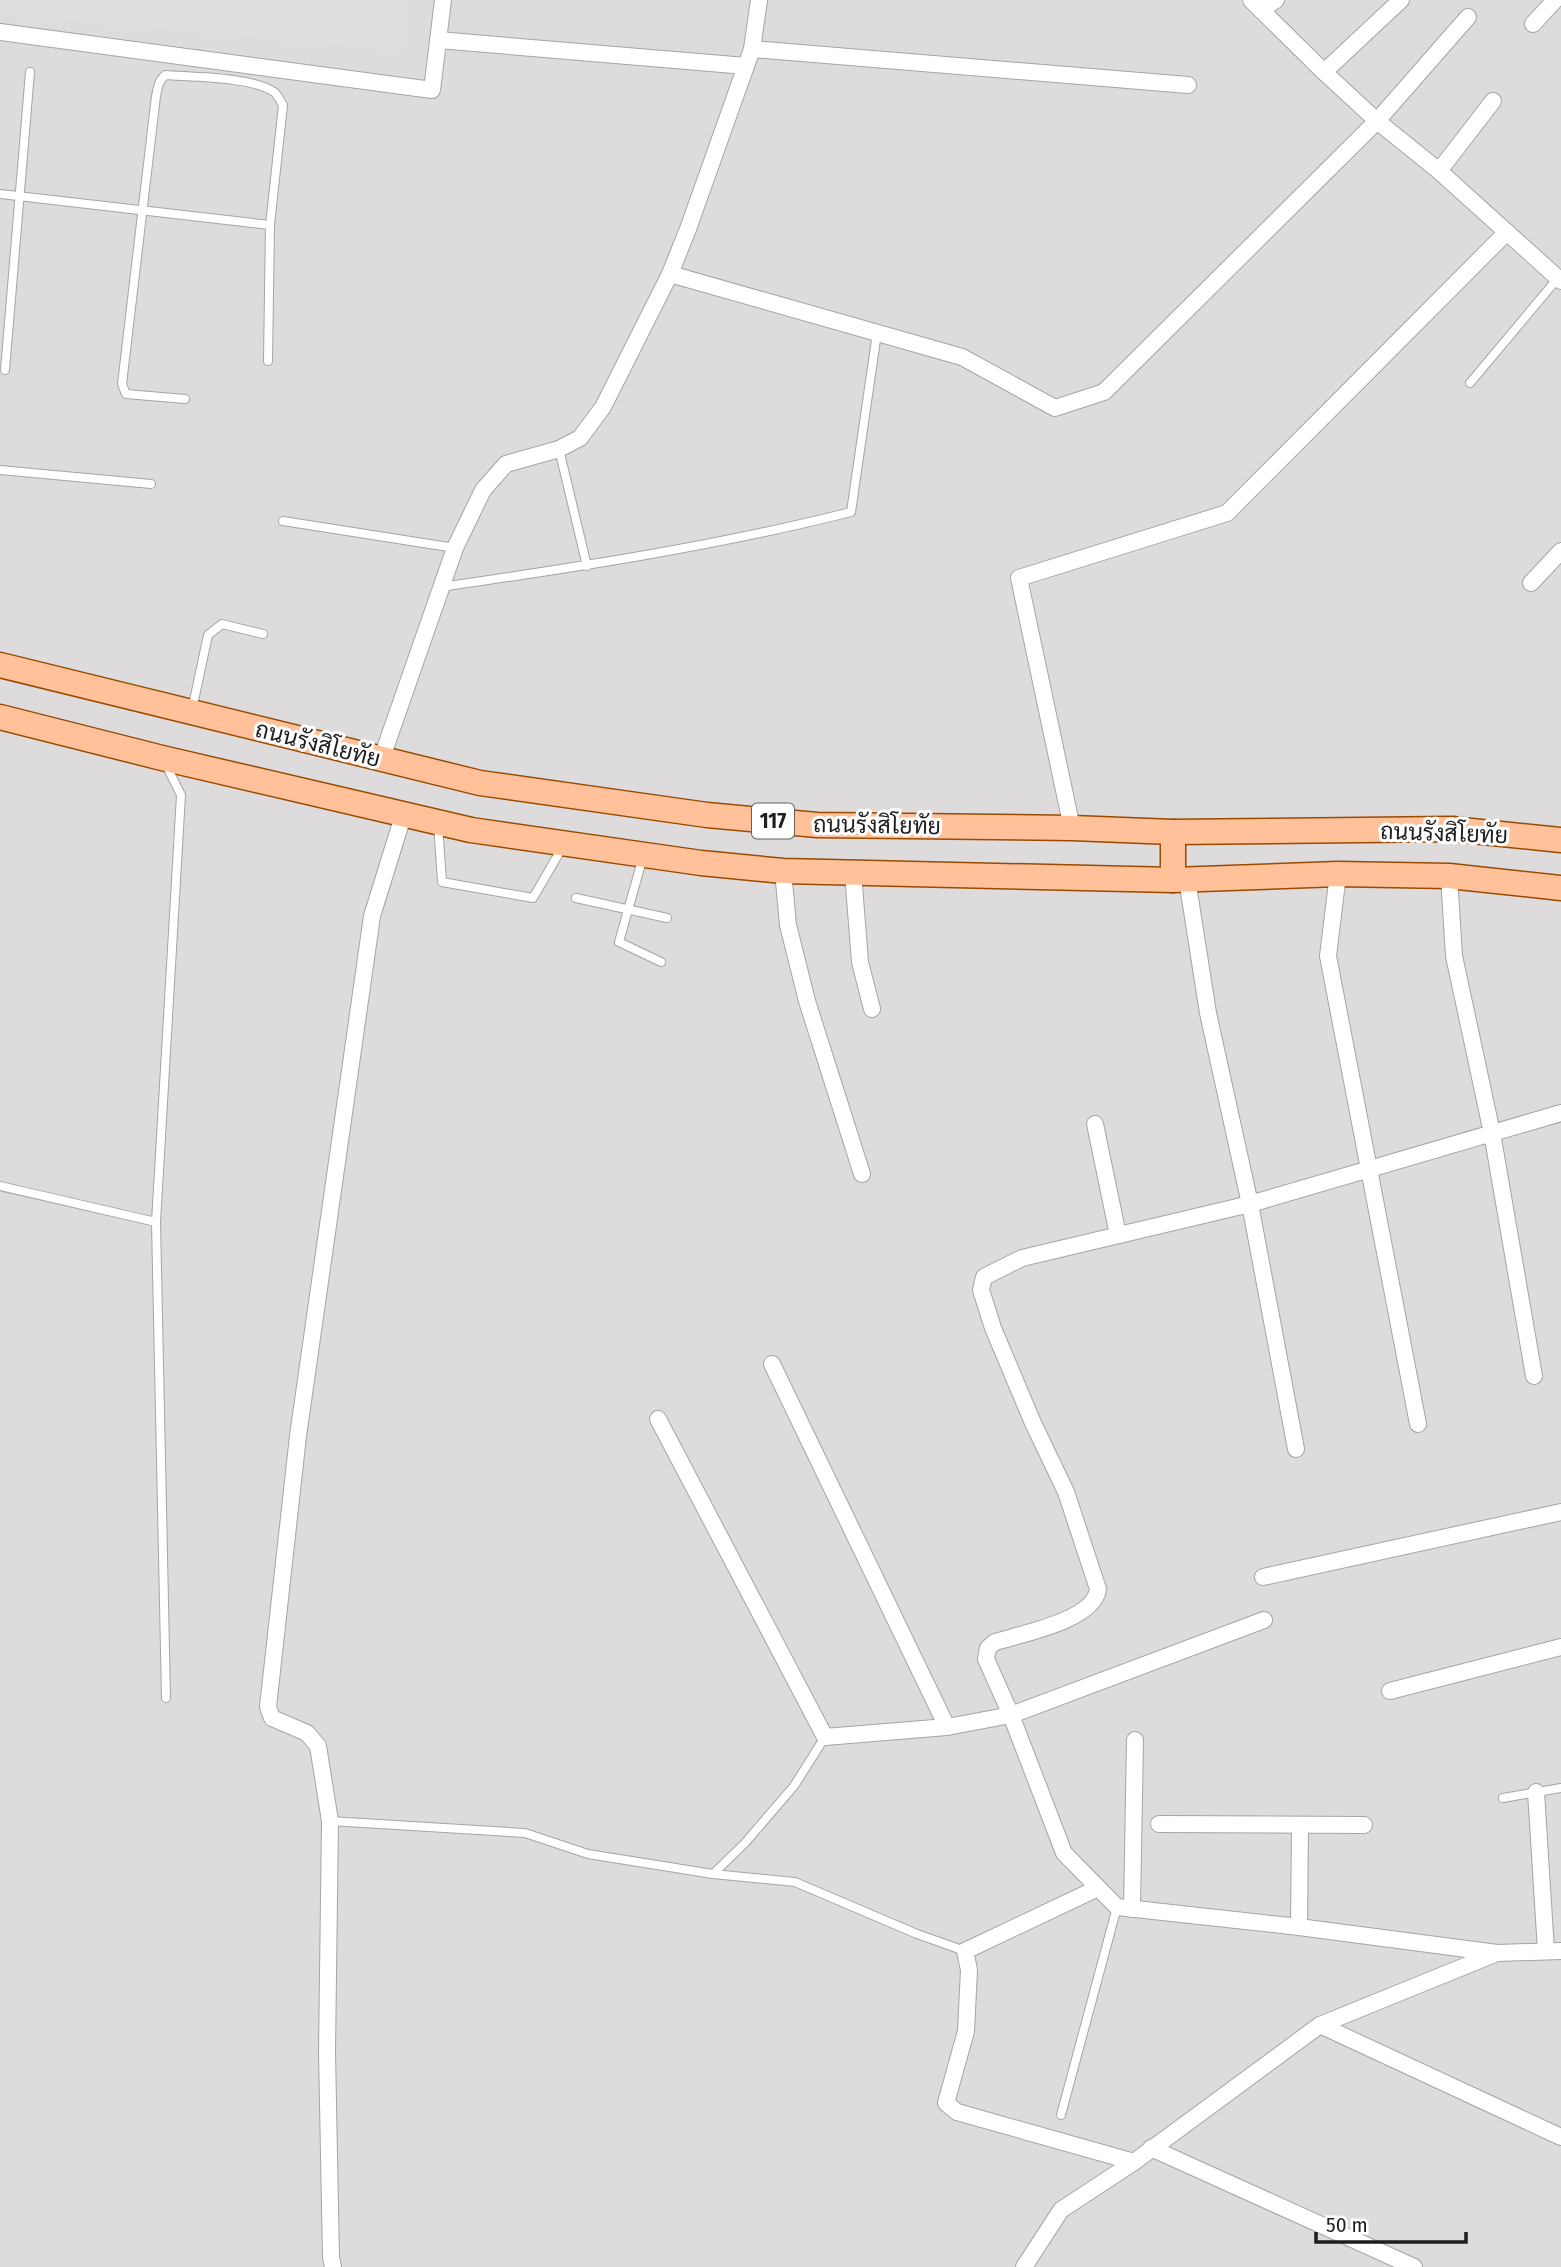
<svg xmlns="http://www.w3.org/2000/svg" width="1561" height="2267" font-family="'Fira Sans Condensed',Sarabun,sans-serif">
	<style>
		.residential { fill: #dddbdb }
		.parking { fill: #dedede }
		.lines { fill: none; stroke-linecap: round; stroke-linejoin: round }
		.service-casing { stroke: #a5a5a5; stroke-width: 10 }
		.minor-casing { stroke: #a5a5a5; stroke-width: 18 }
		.primary-casing { stroke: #994b00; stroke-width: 27 }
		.service { stroke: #fff; stroke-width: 8 }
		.minor { stroke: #fff; stroke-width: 16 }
		.primary { stroke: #ffc19a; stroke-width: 24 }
		.labels { text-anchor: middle; stroke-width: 6; stroke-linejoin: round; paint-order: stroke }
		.shield { fill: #fff; stroke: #626262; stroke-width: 2 }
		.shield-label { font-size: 21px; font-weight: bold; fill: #1e1e1e }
		.street-label { font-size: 23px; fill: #1e1e1e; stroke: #fff }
	</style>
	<rect width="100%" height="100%" fill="#f0eae4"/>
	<!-- residential -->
	<rect class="residential" x="0" y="0" width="1561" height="2267"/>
	<!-- parking -->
	<path class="parking" d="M 0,0 L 406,0 L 401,52 L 0,16 Z"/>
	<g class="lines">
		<!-- service casing -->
		<g class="service-casing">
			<g id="service">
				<path d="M 0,194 L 270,225"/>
				<path d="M 5,370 L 30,72"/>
				<path d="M 1470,383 L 1558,278"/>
				<path d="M 185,399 L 126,394 L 122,384 L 156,96 C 158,88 158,80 166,75 C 193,77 253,77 274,92 C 278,95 280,101 283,105 L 270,225 L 268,361"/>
				<path d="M 559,449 L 587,566"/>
				<path d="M 0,470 L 151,484"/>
				<path d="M 283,521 L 455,548"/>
				<path d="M 441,587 C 579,567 716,546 851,512 L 877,333"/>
				<path d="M 192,710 L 208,635 L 222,624 L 263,634"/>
				<path d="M 166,765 L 181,795 L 156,1222 L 166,1698"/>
				<path d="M 438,824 L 442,882 L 533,898 L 562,848"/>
				<path d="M 643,857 L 619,942 L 661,962"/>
				<path d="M 576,898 L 667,918"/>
				<path d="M 0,1186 L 156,1222"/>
				<path d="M 1503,1798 L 1561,1788"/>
				<path d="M 330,1821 L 525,1833 L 588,1854 L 713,1874 L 795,1882 L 917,1934 L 965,1951"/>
				<path d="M 713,1874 L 745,1843 L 794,1786 L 825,1737"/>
				<path d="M 1061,2115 L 1117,1907"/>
			</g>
		</g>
		<!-- minor casing -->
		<g class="minor-casing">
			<g id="minor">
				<path d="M 1251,0 L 1324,72 L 1377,121 L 1439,171 L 1561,281"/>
				<path d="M 1261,10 L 1276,0"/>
				<path d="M 1533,24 L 1555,0"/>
				<path d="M 0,32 L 432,90 L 443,0"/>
				<path d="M 438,40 L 746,66"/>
				<path d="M 752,49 L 1188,85"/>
				<path d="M 1324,72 L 1401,0"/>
				<path d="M 1439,171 L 1493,101"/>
				<path d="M 670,274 L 962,357 L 1055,408 L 1104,392 L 1377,121 L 1468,17"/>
				<path d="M 1531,583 L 1561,551"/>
				<path d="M 381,760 L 455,548 L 483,490 L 506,464 L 559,449 L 580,438 L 603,407 L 670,274 L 688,229 L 752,49 L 759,0"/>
				<path d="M 1072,828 L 1019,578 L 1227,513 L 1507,232"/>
				<path d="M 783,871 L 788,925 L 807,1001 L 862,1174"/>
				<path d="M 853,873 L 860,962 L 872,1009"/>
				<path d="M 1338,874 L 1328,956 L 1418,1424"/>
				<path d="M 1449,876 L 1454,956 L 1492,1133 L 1534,1376"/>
				<path d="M 1187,879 L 1208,1013 L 1250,1204 L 1296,1449"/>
				<path d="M 1095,1124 L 1118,1235"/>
				<path d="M 772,1364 L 947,1727"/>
				<path d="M 658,1419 L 825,1737 L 947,1727 L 1011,1715 L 1064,1853 L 1117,1907 L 1299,1927 L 1497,1953"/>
				<path d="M 1263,1577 L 1561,1512"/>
				<path d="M 1264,1620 L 1011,1715 L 986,1659 L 988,1648 L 995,1642 C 1021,1634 1095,1620 1098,1589 L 1066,1492 L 1033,1423 L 993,1328 L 981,1290 L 984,1277 L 1022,1258 L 1250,1204 L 1561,1113"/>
				<path d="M 1390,1691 L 1561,1647"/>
				<path d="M 1536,1792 L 1546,1951"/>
				<path d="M 1159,1824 L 1364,1825"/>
				<path d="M 1098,1888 L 965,1951 L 969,1970 L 966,2031 L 946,2103 L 957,2112 L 1134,2162"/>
				<path d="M 1132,1909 L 1135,1740"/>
				<path d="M 1299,1927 L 1300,1825"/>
				<path d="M 1320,2025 L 1561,2137"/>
				<path d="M 1151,2148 L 1414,2267"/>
				<path d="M 333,2267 L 331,2257 L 327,2052 L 330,1821 L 318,1746 L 307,1733 L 272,1718 L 268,1707 L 298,1436 L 372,916 L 404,813"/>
				<path d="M 1024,2267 L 1061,2210 L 1134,2162 L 1320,2025 L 1497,1953 L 1561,1951"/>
			</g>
		</g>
		<!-- primary casing -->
		<g class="primary-casing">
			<g id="primary">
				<path d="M 0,665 L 480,783 L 707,815 L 817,825 L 1072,828 L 1173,832 L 1452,829 L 1561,840"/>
				<path d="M 0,717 L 162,758 L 471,830 L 701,863 L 783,871 L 1173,880 L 1338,874 L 1449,876 L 1561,888"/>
				<path d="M 1173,832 L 1173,880"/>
			</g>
		</g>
		<!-- service -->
		<use href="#service" class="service"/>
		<!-- minor -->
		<use href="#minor" class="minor"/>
		<!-- primary -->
		<use href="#primary" class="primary"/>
	</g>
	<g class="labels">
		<!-- shield labels -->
		<rect class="shield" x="752" y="803.5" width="42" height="35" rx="5"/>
		<g class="shield-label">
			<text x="773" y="828">117</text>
		</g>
		<!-- street labels -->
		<g class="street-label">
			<text transform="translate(318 744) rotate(14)" y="8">ถนนรังสิโยทัย</text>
			<text transform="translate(877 825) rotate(1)" y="8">ถนนรังสิโยทัย</text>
			<text transform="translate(1444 833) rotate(2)" y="8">ถนนรังสิโยทัย</text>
		</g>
	</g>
	<!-- scale -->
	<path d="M1316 2232v10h150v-10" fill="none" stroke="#1e1e1e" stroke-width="3.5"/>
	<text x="1326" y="2232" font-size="21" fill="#1e1e1e" stroke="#ffffff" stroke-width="5" paint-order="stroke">50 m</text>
</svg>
